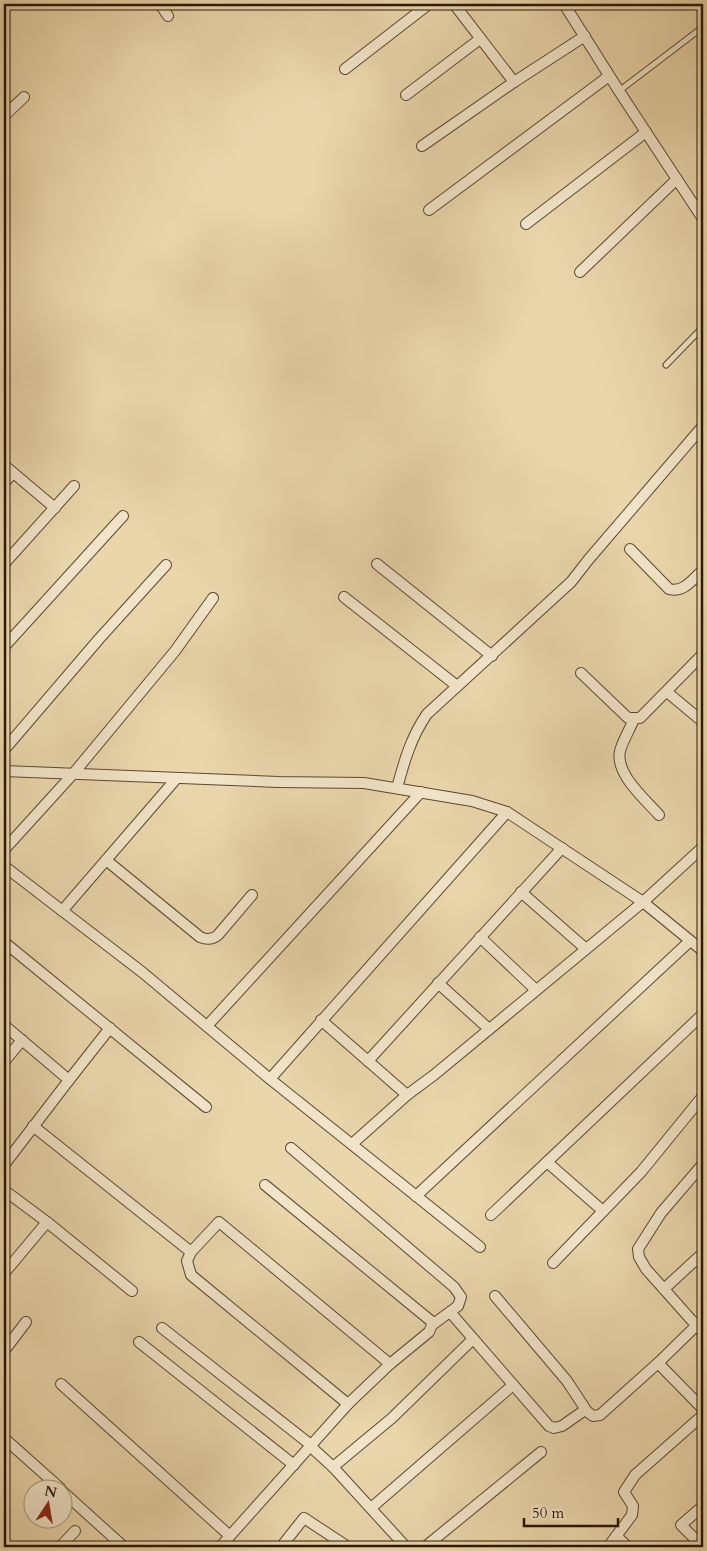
<svg xmlns="http://www.w3.org/2000/svg" width="707" height="1551" font-family="Cardo,serif">
	<style>
		.lines { fill: none; stroke-linecap: round; stroke-linejoin: round }
		.service-casing { stroke: #5b482e; stroke-width: 7 }
		.minor-casing { stroke: #5b482e; stroke-width: 12 }
		.service { stroke: #f1e4c8; stroke-width: 5 }
		.minor { stroke: #f1e4c8; stroke-width: 10 }
	</style>
	<rect width="100%" height="100%" fill="#ead6ab"/>
	<filter id="stains"><feTurbulence type="fractalNoise" baseFrequency=".004" numOctaves="4"/><feColorMatrix values="0 0 0 0 .2 0 0 0 0 .09 0 0 0 0 .02 0 0 0 .5 -.17"/></filter>
	<radialGradient id="worn" r=".72"><stop offset=".6" stop-color="#630" stop-opacity="0"/><stop offset="1" stop-color="#630" stop-opacity=".3"/></radialGradient>
	<g class="lines">
		<!-- service casing -->
		<g class="service-casing">
			<g id="service">
				<path d="M 569,11 L 578,4"/>
				<path d="M 619,91 L 703,27"/>
				<path d="M 666,365 L 703,327"/>
			</g>
		</g>
		<!-- minor casing -->
		<g class="minor-casing">
			<g id="minor">
				<path d="M 160,4 L 168,16"/>
				<path d="M 454,4 L 514,82"/>
				<path d="M 564,4 L 619,91 L 703,219"/>
				<path d="M 345,69 L 429,4"/>
				<path d="M 406,95 L 480,39"/>
				<path d="M 4,116 L 24,97"/>
				<path d="M 422,146 L 514,82 L 585,36"/>
				<path d="M 429,210 L 609,76"/>
				<path d="M 526,224 L 646,132"/>
				<path d="M 580,272 L 677,179"/>
				<path d="M 4,465 L 55,508"/>
				<path d="M 4,483 L 13,473"/>
				<path d="M 630,549 L 669,589 C 684,593 693,579 703,570"/>
				<path d="M 4,564 L 74,486"/>
				<path d="M 377,564 L 492,656"/>
				<path d="M 344,597 L 457,686"/>
				<path d="M 4,647 L 123,516"/>
				<path d="M 581,673 L 628,718 L 640,718 L 703,654"/>
				<path d="M 667,692 L 703,722"/>
				<path d="M 634,719 C 630,729 623,740 620,751 C 615,774 645,799 659,815"/>
				<path d="M 4,750 L 99,639 L 166,565"/>
				<path d="M 4,771 L 278,782 L 364,783 L 472,801 L 507,812 L 643,902 L 703,951"/>
				<path d="M 397,788 C 404,762 411,737 427,714 L 571,582 L 589,559 L 703,426"/>
				<path d="M 4,850 L 73,774 L 175,651 L 213,598"/>
				<path d="M 106,860 L 200,937 C 207,940 212,940 218,935 L 252,895"/>
				<path d="M 4,866 L 142,972 L 270,1079 L 480,1247"/>
				<path d="M 521,892 L 586,949"/>
				<path d="M 62,911 L 176,779"/>
				<path d="M 480,937 L 536,990"/>
				<path d="M 4,942 L 206,1107"/>
				<path d="M 438,983 L 489,1029"/>
				<path d="M 321,1020 L 407,1095"/>
				<path d="M 4,1025 L 69,1080"/>
				<path d="M 207,1026 L 421,792"/>
				<path d="M 368,1061 L 562,848"/>
				<path d="M 4,1062 L 22,1040"/>
				<path d="M 270,1079 L 507,812"/>
				<path d="M 33,1126 L 191,1252 L 219,1222 L 390,1364"/>
				<path d="M 352,1144 L 407,1095 L 434,1075 L 643,902 L 703,847"/>
				<path d="M 291,1148 L 454,1287 L 461,1297 L 458,1306 L 432,1325"/>
				<path d="M 547,1162 L 603,1211"/>
				<path d="M 703,1164 L 661,1213 L 638,1249 L 639,1257 L 646,1269 L 703,1333"/>
				<path d="M 4,1165 L 69,1080 L 110,1028"/>
				<path d="M 4,1190 L 47,1222 L 132,1291"/>
				<path d="M 416,1196 L 690,941"/>
				<path d="M 491,1215 L 703,1014"/>
				<path d="M 191,1252 L 187,1261 L 191,1275 L 348,1404"/>
				<path d="M 553,1263 L 641,1172 L 703,1096"/>
				<path d="M 6,1271 L 47,1222"/>
				<path d="M 664,1289 L 703,1253"/>
				<path d="M 495,1296 L 567,1381 L 586,1410"/>
				<path d="M 450,1312 L 549,1426 L 554,1428 L 562,1426 L 585,1410 L 593,1416 L 600,1415 L 658,1363 L 703,1319"/>
				<path d="M 162,1328 L 311,1445"/>
				<path d="M 139,1342 L 294,1465"/>
				<path d="M 4,1351 L 26,1322"/>
				<path d="M 658,1363 L 703,1409"/>
				<path d="M 61,1384 L 230,1536"/>
				<path d="M 4,1438 L 60,1488"/>
				<path d="M 310,1446 L 333,1467 L 392,1418 L 473,1339"/>
				<path d="M 333,1467 L 406,1547"/>
				<path d="M 62,1491 L 124,1547"/>
				<path d="M 371,1508 L 513,1385"/>
				<path d="M 616,1536 L 628,1547"/>
				<path d="M 60,1547 L 75,1531"/>
				<path d="M 220,1547 L 348,1404 L 390,1364 L 429,1332 L 432,1325 L 431,1321 L 265,1185"/>
				<path d="M 281,1547 L 304,1518 L 348,1547"/>
				<path d="M 425,1547 L 541,1452"/>
				<path d="M 608,1547 L 632,1515 L 633,1506 L 624,1492 L 635,1475 L 703,1415"/>
				<path d="M 703,1547 L 681,1525 L 703,1506"/>
			</g>
		</g>
		<!-- service -->
		<use href="#service" class="service"/>
		<!-- minor -->
		<use href="#minor" class="minor"/>
	</g>
	<!-- margin -->
	<rect width="707" height="1551" fill="none" stroke="#ead6ab" stroke-width="20"/>
	<rect x="5" y="5" width="697" height="1541" fill="none" stroke="#2b1805" stroke-width="2.5"/>
	<rect x="10" y="10" width="687" height="1531" fill="none" stroke="#2b1805"/>
	<!-- north arrow -->
	<g transform="translate(48 1504) rotate(12)"><circle r="24" fill="#f1e4c8" stroke="#a2927a"/>
	<path d="M0-4L9 19L0 12L-9 19Z" fill="#8f2418"/>
	<text y="-8" font-size="14" font-weight="bold" text-anchor="middle" fill="#2b1805">N</text>
	</g>
	<!-- scale -->
	<path d="M524 1518v8h94v-8" fill="none" stroke="#2b1805" stroke-width="2.5"/>
	<text x="532" y="1518" font-size="15" fill="#2b1805" stroke="#f1e4c8" stroke-width="4" paint-order="stroke">50 m</text>
	<rect width="100%" height="100%" filter="url(#stains)"/>
	<rect width="100%" height="100%" fill="url(#worn)"/>
</svg>
